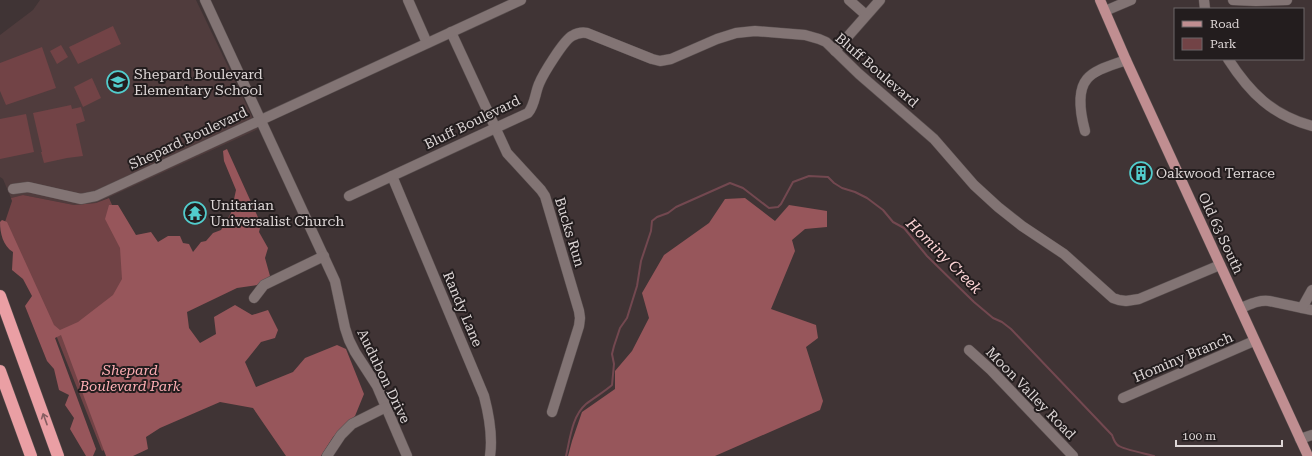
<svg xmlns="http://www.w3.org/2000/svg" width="1312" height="456" font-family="'Roboto Serif',serif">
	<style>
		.built { fill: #503c3d }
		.green { fill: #724346 }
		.forest { fill: #97565b }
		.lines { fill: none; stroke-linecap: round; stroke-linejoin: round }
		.stream { stroke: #734850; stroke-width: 2 }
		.minor-casing { stroke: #5a5050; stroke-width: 11 }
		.major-casing { stroke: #5a5050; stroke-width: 11 }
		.highway-casing { stroke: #5a5050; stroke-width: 13 }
		.minor { stroke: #827474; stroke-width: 10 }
		.major { stroke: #c08e91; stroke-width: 10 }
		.highway { stroke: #ea9fa4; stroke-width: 12 }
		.oneway { stroke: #865e61 }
		.labels { text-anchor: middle; stroke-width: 4; stroke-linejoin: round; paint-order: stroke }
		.street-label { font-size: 14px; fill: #ddd6d6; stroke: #231d1e }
		.poi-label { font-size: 14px; fill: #ddd6d6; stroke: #231d1e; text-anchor: start }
		.park-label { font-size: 14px; font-style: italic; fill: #feaeb4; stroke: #231d1e }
		.water-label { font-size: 15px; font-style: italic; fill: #fed5d7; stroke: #231d1e }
	</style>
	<rect width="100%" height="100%" fill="#403435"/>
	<!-- built -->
	<path class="built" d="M 40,0 L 196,0 L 258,129 L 96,203 L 74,205 L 23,195 L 11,198 L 3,179 L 0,177 L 0,35 L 33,10 Z"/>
	<!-- green -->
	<g class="green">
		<path d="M 113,26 L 121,44 L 78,64 L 69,47 Z"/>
		<path d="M 61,45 L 68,57 L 57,64 L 50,51 Z"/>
		<path d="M 42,47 L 56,88 L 6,105 L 0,91 L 0,63 Z"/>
		<path d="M 92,78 L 101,98 L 83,107 L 74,87 Z"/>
		<path d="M 71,105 L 72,109 L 81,107 L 85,121 L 76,124 L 83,156 L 67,158 L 44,163 L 41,152 L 42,152 L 33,113 Z"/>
		<path d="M 26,114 L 34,152 L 0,159 L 0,119 Z"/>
		<path d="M 23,195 L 74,205 L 96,203 L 109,198 L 202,409 L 102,451 L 56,335 L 5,222 L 12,201 L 11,198 Z"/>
	</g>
	<!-- forest -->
	<g class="forest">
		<path d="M 227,149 L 261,224 L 259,232 L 268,248 L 265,258 L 270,276 L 257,285 L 237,288 L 187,312 L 189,328 L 200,343 L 216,334 L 214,317 L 235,305 L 252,315 L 268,310 L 278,330 L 275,338 L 261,342 L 245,362 L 256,387 L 293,372 L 305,358 L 337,345 L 346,349 L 364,394 L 355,416 L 333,437 L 321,456 L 286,456 L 253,408 L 220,402 L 160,428 L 146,437 L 148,449 L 133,456 L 106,456 L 61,335 L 55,338 L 96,449 L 93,456 L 86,456 L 70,429 L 74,418 L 65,405 L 69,395 L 59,390 L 54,369 L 47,361 L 25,306 L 32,296 L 23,279 L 12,270 L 13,252 C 3,246 0,233 0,222 L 2,220 L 7,222 L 54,325 L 60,330 L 78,322 L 113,295 L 122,279 L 120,248 L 105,219 L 109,205 L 118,205 L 136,235 L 151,232 L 158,242 L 168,236 L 180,236 L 183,243 L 189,244 L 193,252 L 201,242 L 206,241 L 213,233 L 221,230 L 231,213 L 236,190 L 224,161 L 223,151 Z"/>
		<path d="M 745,198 L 775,221 L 789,205 L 827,211 L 827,227 L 805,229 L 792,240 L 795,251 L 771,309 L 816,325 L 818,338 L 806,347 L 823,401 L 820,410 L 715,456 L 568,456 L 572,441 L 582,412 L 615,389 L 615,371 L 632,351 L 649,318 L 642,293 L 664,255 L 709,223 L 725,199 Z"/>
	</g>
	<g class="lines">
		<!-- stream -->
		<path class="stream" d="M 566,456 C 570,439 572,416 586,404 C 595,397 604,392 612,385 L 614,364 L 612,354 L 614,346 L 620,328 L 627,318 L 637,286 L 641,261 L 651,231 L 652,221 L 657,217 L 668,213 L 676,207 L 730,183 L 743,188 L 769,208 L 778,207 L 781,204 L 793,182 L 809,176 L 828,177 L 834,183 L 842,188 L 855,192 L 867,198 L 883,210 L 893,222 L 904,228 L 927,256 L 974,302 L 993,318 L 1002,322 L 1011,329 L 1112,435 C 1114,440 1115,444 1119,446 C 1123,449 1147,454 1154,456"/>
		<!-- minor casing -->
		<g class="minor-casing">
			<g id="minor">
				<path d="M 205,0 L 335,281 L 345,328 L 349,340 L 355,352 L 377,386 L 407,456"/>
				<path d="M 408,0 L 427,43"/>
				<path d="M 849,0 L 866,15"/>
				<path d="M 1204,0 L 1205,9"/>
				<path d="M 1233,0 L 1256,1 L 1287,0"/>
				<path d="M 1105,11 L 1131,0"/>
				<path d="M 451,32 L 507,153 L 541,190 L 545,196 L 579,311 L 580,318 L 579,326 L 552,412"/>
				<path d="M 835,51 L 880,0"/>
				<path d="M 1228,59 C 1250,93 1272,115 1312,126"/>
				<path d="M 1085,131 C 1081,116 1076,92 1087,79 C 1095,69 1113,65 1126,60"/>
				<path d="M 392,176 L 484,396 C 489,415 493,436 490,456"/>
				<path d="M 13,189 L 28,187 L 81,199 L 96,196 L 521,0"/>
				<path d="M 349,196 L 528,113 C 535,105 535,93 539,84 C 543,74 564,40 572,36 C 577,33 582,32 587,33 L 652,59 L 660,61 L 671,59 L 717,39 L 736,33 L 755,31 L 805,35 L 819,39 L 826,42 L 859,74 L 934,139 L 974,185 L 998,207 L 1022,226 L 1064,254 L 1113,298 L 1119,300 L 1126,301 L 1139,299 L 1220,265"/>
				<path d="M 254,298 L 264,285 L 324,256"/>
				<path d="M 1241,308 C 1251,304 1258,300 1269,301 L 1312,310"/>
				<path d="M 1302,308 L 1312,290"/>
				<path d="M 969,350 L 991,370 L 1073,456"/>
				<path d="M 1123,398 L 1254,341"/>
				<path d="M 1300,439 L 1312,435"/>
				<path d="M 327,456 L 341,435 L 352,424 L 386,407"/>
			</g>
		</g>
		<!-- major casing -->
		<g class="major-casing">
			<path id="major" d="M 1100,0 L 1126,60 L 1308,456"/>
		</g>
		<!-- highway casing -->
		<g class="highway-casing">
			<g id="highway">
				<path d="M 0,296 L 58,456"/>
				<path d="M 0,371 L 31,456"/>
			</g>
		</g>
		<!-- minor -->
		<use href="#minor" class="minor"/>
		<!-- major -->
		<use href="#major" class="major"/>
		<!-- highway -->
		<use href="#highway" class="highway"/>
	</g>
	<!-- one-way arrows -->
	<defs><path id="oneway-shaft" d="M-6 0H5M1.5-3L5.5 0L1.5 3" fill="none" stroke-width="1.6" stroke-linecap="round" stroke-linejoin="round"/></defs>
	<use class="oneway" href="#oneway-shaft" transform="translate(45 419) rotate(-110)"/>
	<!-- icons -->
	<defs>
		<g id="school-ring" transform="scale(1.15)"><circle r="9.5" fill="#231d1e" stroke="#52cdcd" stroke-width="1.5"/><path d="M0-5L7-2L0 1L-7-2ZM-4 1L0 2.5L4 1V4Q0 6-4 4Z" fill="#52cdcd"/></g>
		<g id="building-ring" transform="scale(1.15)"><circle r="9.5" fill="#231d1e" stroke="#52cdcd" stroke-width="1.5"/><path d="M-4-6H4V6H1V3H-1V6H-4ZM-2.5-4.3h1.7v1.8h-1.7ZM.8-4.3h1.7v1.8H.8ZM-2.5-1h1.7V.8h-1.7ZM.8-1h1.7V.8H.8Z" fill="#52cdcd"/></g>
		<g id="temple-ring" transform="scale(1.15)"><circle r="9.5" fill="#231d1e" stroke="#52cdcd" stroke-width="1.5"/><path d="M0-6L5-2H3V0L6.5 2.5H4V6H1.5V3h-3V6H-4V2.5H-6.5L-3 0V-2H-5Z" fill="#52cdcd"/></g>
	</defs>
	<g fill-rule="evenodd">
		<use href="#school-ring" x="118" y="82"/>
		<use href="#building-ring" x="1141" y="173"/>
		<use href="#temple-ring" x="195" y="213"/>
	</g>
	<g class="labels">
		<!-- street labels -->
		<g class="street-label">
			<text transform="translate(877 70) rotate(41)" y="5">Bluff Boulevard</text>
			<text transform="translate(472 122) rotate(-26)" y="5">Bluff Boulevard</text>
			<text transform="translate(188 138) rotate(-25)" y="5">Shepard Boulevard</text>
			<text transform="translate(570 232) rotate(73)" y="5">Bucks Run</text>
			<text transform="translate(1221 233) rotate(65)" y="5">Old 63 South</text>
			<text transform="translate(463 309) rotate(67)" y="5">Randy Lane</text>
			<text transform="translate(1183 357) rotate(-23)" y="5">Hominy Branch</text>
			<text transform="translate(384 376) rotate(64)" y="5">Audubon Drive</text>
			<text transform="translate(1031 393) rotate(46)" y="5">Moon Valley Road</text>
		</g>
		<!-- poi labels -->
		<g class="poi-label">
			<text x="134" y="79">Shepard Boulevard<tspan x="134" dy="16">Elementary School</tspan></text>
			<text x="1156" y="178">Oakwood Terrace</text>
			<text x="210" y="210">Unitarian<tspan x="210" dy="16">Universalist Church</tspan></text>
		</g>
		<!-- park labels -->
		<g class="park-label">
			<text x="130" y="375">Shepard<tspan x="130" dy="16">Boulevard Park</tspan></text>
		</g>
		<!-- water labels -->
		<g class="water-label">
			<text transform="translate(944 256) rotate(45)" y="5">Hominy Creek</text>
		</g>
	</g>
	<!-- legend -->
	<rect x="1174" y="8" width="130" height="52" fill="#231d1e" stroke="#6d6768"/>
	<rect x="1182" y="21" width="20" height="6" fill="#c08e91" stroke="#6d6768"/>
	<text x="1210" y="28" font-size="12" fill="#ddd6d6">Road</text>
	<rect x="1182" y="38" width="20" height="12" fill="#724346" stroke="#6d6768"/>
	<text x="1210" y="48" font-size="12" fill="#ddd6d6">Park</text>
	<!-- scale -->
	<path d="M1176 440v6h106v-6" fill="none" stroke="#ddd6d6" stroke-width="2"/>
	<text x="1182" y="440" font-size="12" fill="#ddd6d6" stroke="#231d1e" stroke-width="3" paint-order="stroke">100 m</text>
</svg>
